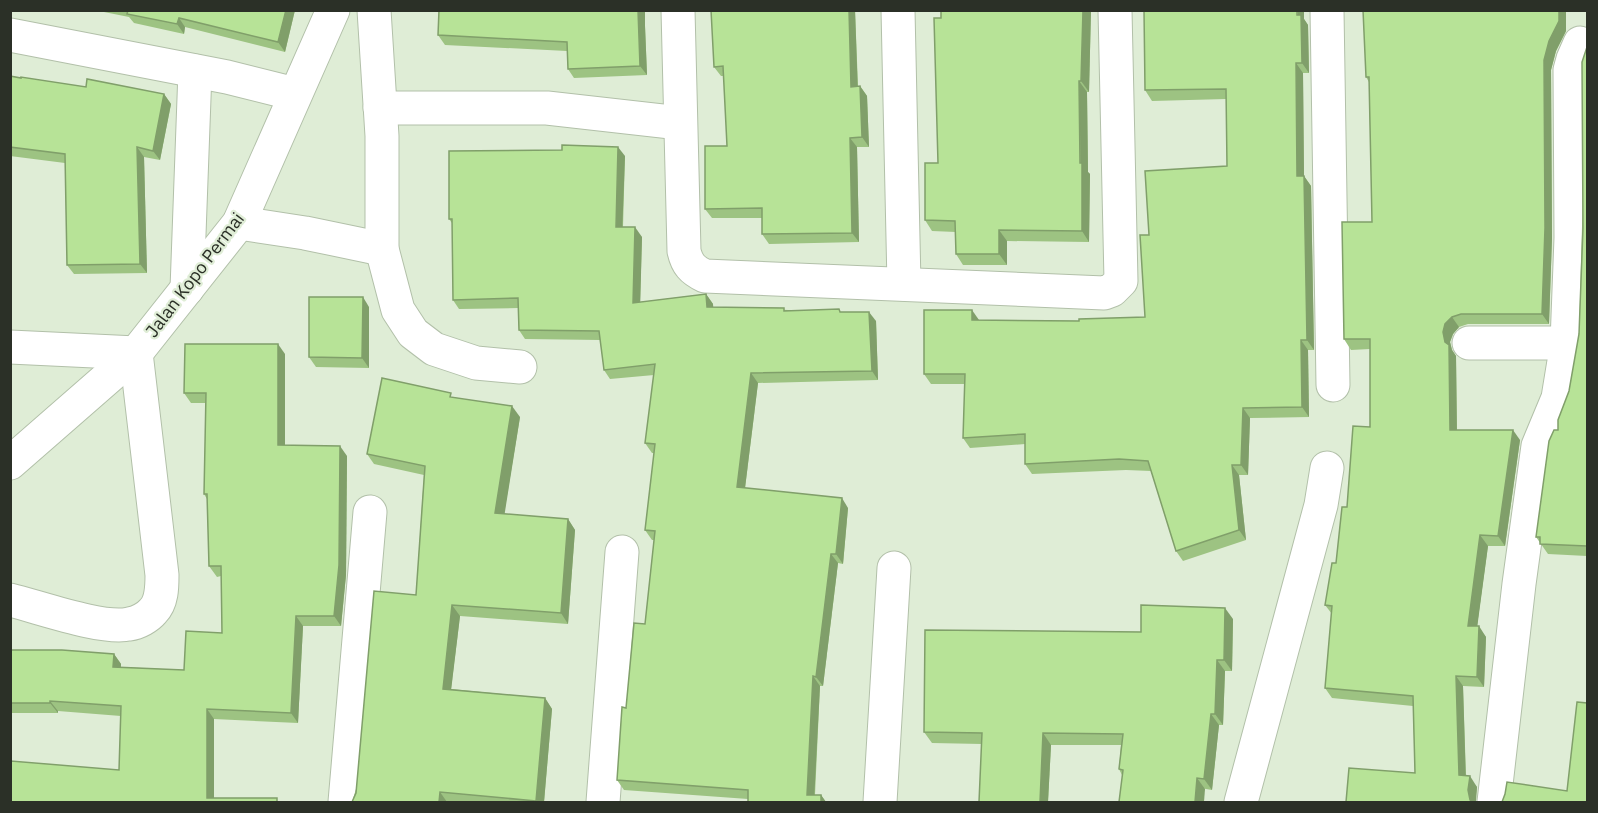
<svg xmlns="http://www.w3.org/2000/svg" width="1598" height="813" font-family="'IBM Plex Sans',sans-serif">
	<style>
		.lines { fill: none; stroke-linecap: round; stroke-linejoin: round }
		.minor-casing { stroke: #b2c0a9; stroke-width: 35 }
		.minor { stroke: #fff; stroke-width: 33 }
		.wall { fill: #9dc382 }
		.shaded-wall { fill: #809f6a }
		.building { fill: #b7e397; stroke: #809f6a; stroke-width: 1.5 }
		.labels { text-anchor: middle; stroke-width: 4.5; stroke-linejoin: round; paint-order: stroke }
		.street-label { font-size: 18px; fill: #2b3027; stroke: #dfedd6 }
	</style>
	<rect width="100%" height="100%" fill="#dfedd6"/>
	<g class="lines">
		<!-- minor casing -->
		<g class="minor-casing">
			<g id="minor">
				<path d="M 374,10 L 382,136 L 382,249 L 398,310 L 413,333 L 434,349 L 476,363 L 520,367"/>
				<path d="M 678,10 L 684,251 C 687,264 692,270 705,276 L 1104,293 L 1112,290 L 1121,281 L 1115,10"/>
				<path d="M 898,10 L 904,284"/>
				<path d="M 1327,10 L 1333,385"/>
				<path d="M 10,35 L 227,77 L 295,94"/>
				<path d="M 380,108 L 547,108 L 680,123"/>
				<path d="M 239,223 L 305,233 L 382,249"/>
				<path d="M 187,289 L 195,71"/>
				<path d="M 1469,343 L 1567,343"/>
				<path d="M 10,347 L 136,353 L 162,575 C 162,587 162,602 153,611 C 148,617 138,623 129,624 C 103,630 39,607 10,600"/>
				<path d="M 10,463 L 136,353 L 239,223 L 333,10"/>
				<path d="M 345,802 L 370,512"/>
				<path d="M 603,802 L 622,552"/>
				<path d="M 880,802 L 894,568"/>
				<path d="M 1241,802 L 1321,505 L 1327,468"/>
				<path d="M 1494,802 L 1519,584 L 1538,446 L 1558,398 L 1567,343 L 1571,238 L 1570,70 L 1573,59 L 1580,43"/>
			</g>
		</g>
		<!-- minor -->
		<use href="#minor" class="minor"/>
	</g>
	<!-- wall -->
	<g class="wall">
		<path d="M 94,10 L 295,10 L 285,52 L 185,27 L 184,34 L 134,23 L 129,17 Z"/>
		<path d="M 439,10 L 645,10 L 645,26 L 647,75 L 574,78 L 568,69 L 567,51 L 445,45 L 438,35 Z"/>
		<path d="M 855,10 L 858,86 L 860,86 L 867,96 L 869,147 L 857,147 L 859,242 L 769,244 L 762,234 L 762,218 L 712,218 L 705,209 L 727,146 L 724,76 L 721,76 L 714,67 Z"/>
		<path d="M 941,10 L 1091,10 L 1089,92 L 1087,92 L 1088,172 L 1090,174 L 1089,242 L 1007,241 L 1007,265 L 963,265 L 956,254 L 956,232 L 932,231 L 925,220 L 938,163 Z"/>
		<path d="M 1304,19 L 1308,25 L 1309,73 L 1303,73 L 1304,176 L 1311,186 L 1314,350 L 1308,350 L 1309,417 L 1250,418 L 1248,475 L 1239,475 L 1246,540 L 1183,561 L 1176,551 L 1151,471 L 1126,470 L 1032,474 L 1025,464 L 1025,444 L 970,448 L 963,438 L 965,384 L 931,384 L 924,374 L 979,320 L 1079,321 L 1145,317 L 1149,235 L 1227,166 L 1226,99 L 1152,101 L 1145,90 Z"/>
		<path d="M 1566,31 L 1556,51 L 1551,70 L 1552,238 L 1549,324 L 1468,324 L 1459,327 L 1453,334 L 1450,342 L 1452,350 L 1456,356 L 1457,430 L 1520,440 L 1505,546 L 1488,546 L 1477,626 L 1486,637 L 1484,687 L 1463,686 L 1466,776 L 1477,787 L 1475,800 L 1415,773 L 1413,706 L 1332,698 L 1325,688 L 1332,614 L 1325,605 L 1336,563 L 1347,507 L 1370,427 L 1370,349 L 1351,350 L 1344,339 L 1372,222 L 1369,82 L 1366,77 Z"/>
		<path d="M 1587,47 L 1587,556 L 1548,554 L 1536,537 L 1558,430 L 1569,391 L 1579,334 Z"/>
		<path d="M 10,76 L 86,87 L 164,94 L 171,104 L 160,160 L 144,157 L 147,273 L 74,274 L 67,265 L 65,163 L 10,156 Z"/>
		<path d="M 562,150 L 625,156 L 623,227 L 642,237 L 640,302 L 706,294 L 713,304 L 713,307 L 842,312 L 876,321 L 878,380 L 758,383 L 745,488 L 848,508 L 843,564 L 838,563 L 823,686 L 820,686 L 815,795 L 821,795 L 826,802 L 748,802 L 748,799 L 624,790 L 617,780 L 626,708 L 645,624 L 654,540 L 652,540 L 645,530 L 654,453 L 652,453 L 645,443 L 654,375 L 610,379 L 604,370 L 600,340 L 525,339 L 519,330 L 518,308 L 459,309 L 453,300 L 452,223 L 449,219 Z"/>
		<path d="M 369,307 L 369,368 L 316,367 L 309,357 Z"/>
		<path d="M 285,354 L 285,445 L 347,456 L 346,575 L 341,626 L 303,626 L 298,723 L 214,719 L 214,798 L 10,802 L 119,770 L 121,716 L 58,711 L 58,713 L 10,713 L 10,650 L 114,654 L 121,664 L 121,667 L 184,670 L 222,633 L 221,576 L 217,577 L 209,566 L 207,499 L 204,494 L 206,403 L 191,403 L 184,393 Z"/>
		<path d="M 454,397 L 520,417 L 504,514 L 568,519 L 575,530 L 568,624 L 460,616 L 451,689 L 545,698 L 552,709 L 544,802 L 352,802 L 416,595 L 424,475 L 374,464 L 367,454 Z"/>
		<path d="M 1233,619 L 1232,671 L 1225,671 L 1223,725 L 1219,725 L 1212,790 L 1122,775 L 1119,769 L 1121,745 L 1051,745 L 1048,802 L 979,802 L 982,744 L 932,743 L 924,732 L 1141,632 Z"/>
	</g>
	<!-- shaded-wall -->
	<g class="shaded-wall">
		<path d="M 286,10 L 295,10 L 285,52 L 278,42 Z"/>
		<path d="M 638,10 L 645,10 L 645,26 L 647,75 L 640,66 Z"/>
		<path d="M 849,10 L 855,10 L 858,96 L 851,87 Z"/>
		<path d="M 1083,10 L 1091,10 L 1089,92 L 1081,81 Z"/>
		<path d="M 1297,10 L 1304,10 L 1304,19 L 1308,25 L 1309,73 L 1302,63 Z"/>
		<path d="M 1559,10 L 1566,10 L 1566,31 L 1556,51 L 1551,70 L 1552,238 L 1549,324 L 1542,314 L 1544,60 L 1549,41 Z"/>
		<path d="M 179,18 L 185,27 L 184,34 L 177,24 Z"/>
		<path d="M 1296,63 L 1303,73 L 1304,176 L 1311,186 L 1314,350 L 1307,340 L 1297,176 Z"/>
		<path d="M 1079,81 L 1087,92 L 1088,172 L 1090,174 L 1089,242 L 1082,231 Z"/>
		<path d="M 860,86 L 867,96 L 869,147 L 862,137 Z"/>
		<path d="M 164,94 L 171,104 L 160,160 L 153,151 Z"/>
		<path d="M 850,138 L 857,147 L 859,242 L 852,233 Z"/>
		<path d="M 137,147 L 144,157 L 147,273 L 140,264 Z"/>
		<path d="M 618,147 L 625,156 L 622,236 L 616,227 Z"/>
		<path d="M 635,227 L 642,237 L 640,312 L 633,303 Z"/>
		<path d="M 999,230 L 1007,241 L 1007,265 L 999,254 Z"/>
		<path d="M 706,294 L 713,304 L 714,316 L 707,307 Z"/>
		<path d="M 363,297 L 369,307 L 369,368 L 362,358 Z"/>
		<path d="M 972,310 L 979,320 L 972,320 Z"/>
		<path d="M 869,312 L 876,321 L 878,380 L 872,371 Z"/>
		<path d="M 1452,317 L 1459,327 L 1453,334 L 1450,342 L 1452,350 L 1456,356 L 1457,440 L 1450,430 L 1443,332 L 1445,324 Z"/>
		<path d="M 1301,340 L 1308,350 L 1309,417 L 1302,407 Z"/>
		<path d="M 278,344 L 285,354 L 285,455 L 278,445 Z"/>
		<path d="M 751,373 L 758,383 L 744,496 L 737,487 Z"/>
		<path d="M 512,406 L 520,417 L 503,524 L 495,513 Z"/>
		<path d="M 1243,408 L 1250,418 L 1248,475 L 1241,465 Z"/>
		<path d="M 1513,430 L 1520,440 L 1505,546 L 1498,536 Z"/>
		<path d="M 340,446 L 347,456 L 346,575 L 341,626 L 334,616 Z"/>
		<path d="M 1232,465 L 1239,475 L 1246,540 L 1239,530 Z"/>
		<path d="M 842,498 L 848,508 L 843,564 L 836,554 Z"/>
		<path d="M 568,519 L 575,530 L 568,624 L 561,613 Z"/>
		<path d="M 1480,535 L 1488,546 L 1476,636 L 1468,626 Z"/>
		<path d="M 831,554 L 838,563 L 823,686 L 816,677 Z"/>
		<path d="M 452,605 L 460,616 L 450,699 L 443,689 Z"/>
		<path d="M 1225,608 L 1233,619 L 1232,671 L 1224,660 Z"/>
		<path d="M 296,616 L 303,626 L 298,723 L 291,713 Z"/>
		<path d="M 1479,626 L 1486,637 L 1484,687 L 1477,677 Z"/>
		<path d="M 114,654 L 121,664 L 120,677 L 113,667 Z"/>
		<path d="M 1217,660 L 1225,671 L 1223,725 L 1215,714 Z"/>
		<path d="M 813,676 L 820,686 L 814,802 L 807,795 Z"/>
		<path d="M 1456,676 L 1463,686 L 1466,785 L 1459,775 Z"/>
		<path d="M 545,698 L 552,709 L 544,802 L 537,802 L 536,801 Z"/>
		<path d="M 50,701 L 58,711 L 58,713 L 50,703 Z"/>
		<path d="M 207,709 L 214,719 L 214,802 L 207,798 Z"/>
		<path d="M 1211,714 L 1219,725 L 1212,790 L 1204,779 Z"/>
		<path d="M 1043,733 L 1051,745 L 1048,802 L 1040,802 Z"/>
		<path d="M 1470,776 L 1477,787 L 1476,802 L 1472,802 L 1470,800 L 1468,790 Z"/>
		<path d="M 1197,778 L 1205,789 L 1204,802 L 1195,802 Z"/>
		<path d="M 440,792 L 447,802 L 439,802 Z"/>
		<path d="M 821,795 L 826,802 L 821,802 Z"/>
	</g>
	<!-- building -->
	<g class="building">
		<path d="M 128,10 L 286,10 L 278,42 L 179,18 L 177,24 L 127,14 Z"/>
		<path d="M 439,10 L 638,10 L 640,66 L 568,69 L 567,42 L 438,35 Z"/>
		<path d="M 711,10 L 849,10 L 851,87 L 860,86 L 862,137 L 850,138 L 852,233 L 762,234 L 762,208 L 705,209 L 705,146 L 727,146 L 723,66 L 714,67 Z"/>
		<path d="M 941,10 L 1083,10 L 1081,81 L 1079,81 L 1080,163 L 1082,163 L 1082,231 L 999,230 L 999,254 L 956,254 L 955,221 L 925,220 L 925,163 L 938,163 L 934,18 L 941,18 Z"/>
		<path d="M 1144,10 L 1297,10 L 1297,15 L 1301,15 L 1302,63 L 1296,63 L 1297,176 L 1304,176 L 1307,340 L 1301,340 L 1302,407 L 1243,408 L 1241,465 L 1232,465 L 1239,530 L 1176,551 L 1148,461 L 1119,459 L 1025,464 L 1025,434 L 963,438 L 965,374 L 924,374 L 924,310 L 972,310 L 972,320 L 1079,321 L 1079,319 L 1145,317 L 1140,235 L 1149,235 L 1145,171 L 1227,166 L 1226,89 L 1145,90 Z"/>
		<path d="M 1363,10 L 1559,10 L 1559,21 L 1549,41 L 1544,60 L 1545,228 L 1542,314 L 1461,314 L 1452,317 L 1445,324 L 1443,332 L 1445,342 L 1449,345 L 1450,430 L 1513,430 L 1498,536 L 1480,535 L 1468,626 L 1479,626 L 1477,677 L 1456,676 L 1459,775 L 1470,776 L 1468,790 L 1470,800 L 1472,802 L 1346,802 L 1349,768 L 1415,773 L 1413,696 L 1325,688 L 1332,606 L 1325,605 L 1332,563 L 1336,563 L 1342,507 L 1347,507 L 1353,426 L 1370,427 L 1370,339 L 1344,339 L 1342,222 L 1372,222 L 1369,77 L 1366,77 Z"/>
		<path d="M 1587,47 L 1587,546 L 1540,544 L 1540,537 L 1536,537 L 1549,441 L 1554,430 L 1558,430 L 1558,420 L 1569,391 L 1579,334 L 1583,228 L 1582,62 Z"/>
		<path d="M 10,76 L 21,78 L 21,77 L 86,87 L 87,79 L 164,94 L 153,151 L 137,147 L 140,264 L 67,265 L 65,154 L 10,147 Z"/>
		<path d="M 562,145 L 618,147 L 616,227 L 635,227 L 633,303 L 706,294 L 707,307 L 784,308 L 784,311 L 839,309 L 840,312 L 869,312 L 872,371 L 751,373 L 737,487 L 842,498 L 836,554 L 831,554 L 816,677 L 813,676 L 807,795 L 821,795 L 821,802 L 748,802 L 748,790 L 617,780 L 622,707 L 626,708 L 634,623 L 645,624 L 655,531 L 645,530 L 655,444 L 645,443 L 655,364 L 604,370 L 599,331 L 519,330 L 518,298 L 453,300 L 452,219 L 449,219 L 449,151 L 562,150 Z"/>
		<path d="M 309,297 L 363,297 L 362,358 L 309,357 Z"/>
		<path d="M 185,344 L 278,344 L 278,445 L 340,446 L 339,565 L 334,616 L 296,616 L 291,713 L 207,709 L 207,798 L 277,798 L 277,802 L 10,802 L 11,761 L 119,770 L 121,706 L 50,701 L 50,703 L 10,703 L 10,650 L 62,650 L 114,654 L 113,667 L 184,670 L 186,631 L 222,633 L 221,566 L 209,566 L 207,494 L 204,494 L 206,393 L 184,393 Z"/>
		<path d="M 382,378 L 451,393 L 450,397 L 512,406 L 495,513 L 568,519 L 561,613 L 452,605 L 443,689 L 545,698 L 536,801 L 440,792 L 439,802 L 352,802 L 356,793 L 374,591 L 416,595 L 425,466 L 367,454 Z"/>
		<path d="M 1141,605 L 1225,608 L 1224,660 L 1217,660 L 1215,714 L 1211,714 L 1204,779 L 1197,778 L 1195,802 L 1119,802 L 1123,770 L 1119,769 L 1123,734 L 1043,733 L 1040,802 L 979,802 L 982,733 L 924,732 L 925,630 L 1141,632 Z"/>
		<path d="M 1577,702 L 1587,703 L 1587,802 L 1502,802 L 1505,794 L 1507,782 L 1567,791 Z"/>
	</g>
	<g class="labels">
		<!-- street labels -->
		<g class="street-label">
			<text transform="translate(195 275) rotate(-53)" y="6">Jalan Kopo Permai</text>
		</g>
	</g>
	<!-- border -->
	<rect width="1598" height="813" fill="none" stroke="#2b3027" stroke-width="24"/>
</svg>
